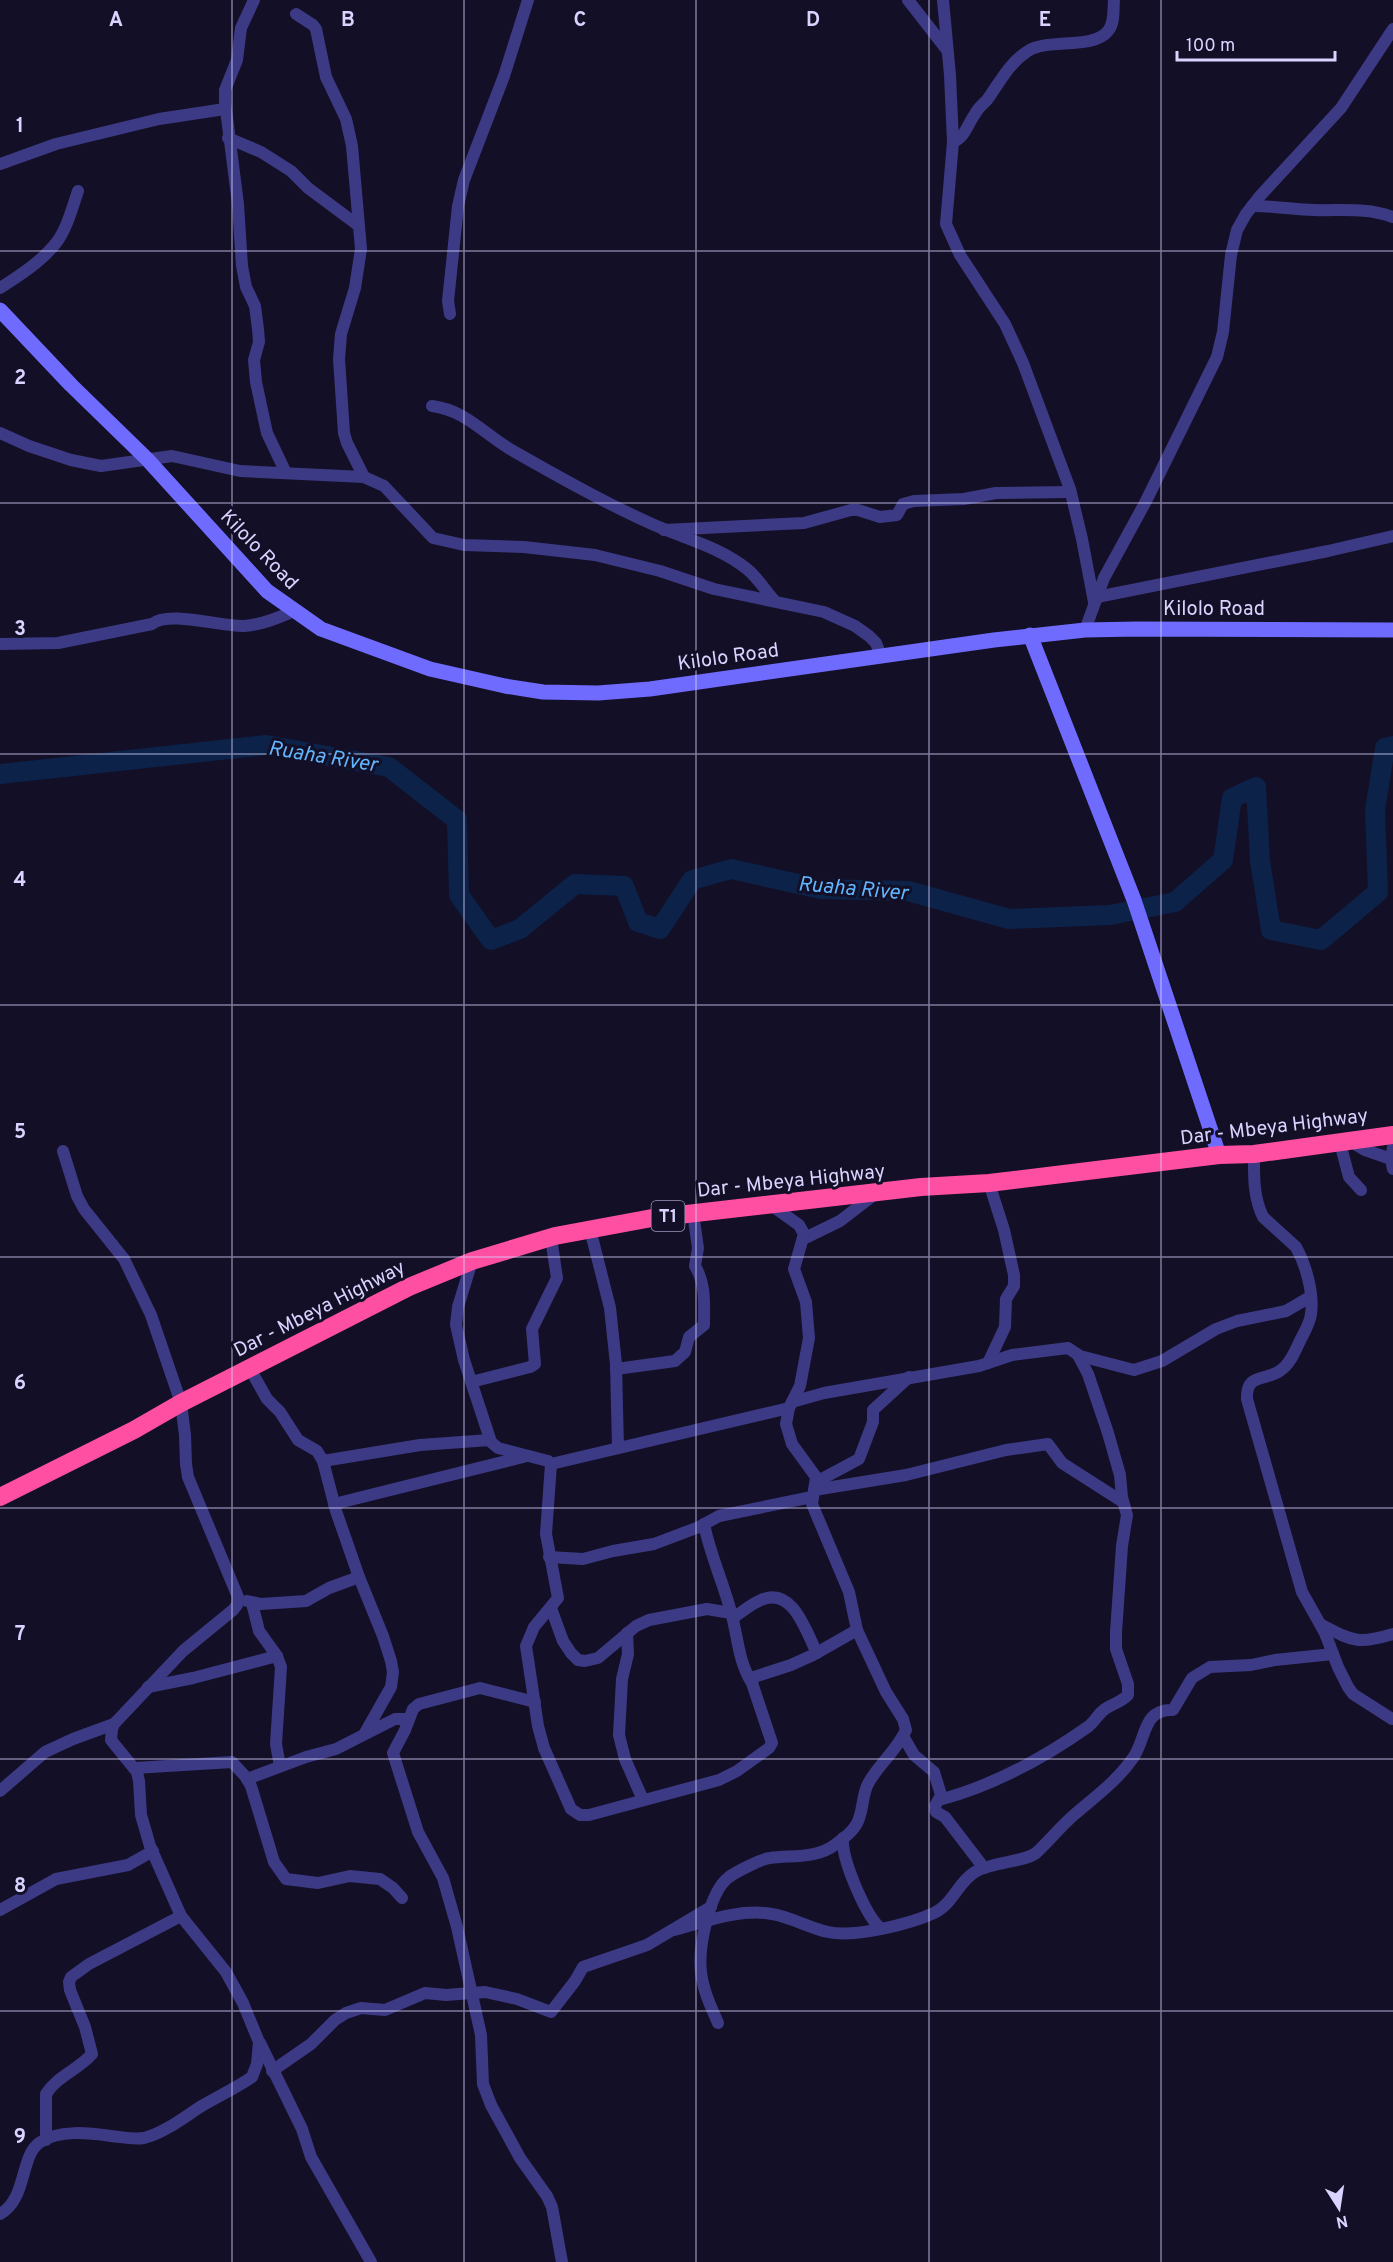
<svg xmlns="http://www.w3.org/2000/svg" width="1393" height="2262" font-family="Overpass,sans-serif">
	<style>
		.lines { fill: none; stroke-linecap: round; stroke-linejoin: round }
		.river { stroke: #0c2248; stroke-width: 20 }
		.street { stroke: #3d3a85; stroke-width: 12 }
		.secondary { stroke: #6f6bff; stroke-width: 15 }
		.highway { stroke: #ff4fa3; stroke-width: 18 }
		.grid { fill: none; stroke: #d9d4ff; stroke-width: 1.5; stroke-opacity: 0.55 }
		.labels { text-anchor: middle; stroke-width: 6; stroke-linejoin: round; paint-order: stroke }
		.shield { fill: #130f26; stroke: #9e99be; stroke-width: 1.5 }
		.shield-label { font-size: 18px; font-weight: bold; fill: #d9d4ff }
		.street-label { font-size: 20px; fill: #d9d4ff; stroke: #130f26 }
		.water-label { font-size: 21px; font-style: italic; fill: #62b6ff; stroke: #130f26 }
		.grid-label { font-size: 20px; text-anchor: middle; font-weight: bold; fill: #d9d4ff; stroke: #130f26; stroke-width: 6; stroke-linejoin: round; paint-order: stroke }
	</style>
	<rect width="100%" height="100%" fill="#130f26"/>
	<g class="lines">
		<!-- river -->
		<path class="river" d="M 0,774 L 266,745 L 389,767 L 457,820 L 459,895 L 491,940 L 520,929 L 575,884 L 624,886 L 638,922 L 660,929 L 692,880 L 731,869 L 821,889 L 908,891 L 1009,919 L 1110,915 L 1175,902 L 1223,860 L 1232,798 L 1256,787 L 1260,861 L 1271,930 L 1321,940 L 1378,892 L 1375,810 L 1385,748 L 1393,746"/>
		<!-- street -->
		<g class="street">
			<path d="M 254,0 L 241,28 L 237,60 L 225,90 L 225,102 L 238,204 L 242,266 L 246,287 L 255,306 L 258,329 L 259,342 L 254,360 L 256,382 L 267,433 L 286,473"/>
			<path d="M 908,0 L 947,50"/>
			<path d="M 943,0 L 950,75 L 953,142 L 946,224 L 960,255 L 1005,324 L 1023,363 L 1070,489 L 1082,539 L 1094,602"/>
			<path d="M 296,14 L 313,25 L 316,29 L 326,77 L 346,119 L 352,146 L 361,249 L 355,288 L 341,334 L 339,359 L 344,433 L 347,443 L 364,477"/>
			<path d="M 228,138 L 261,152 L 291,171 L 308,188 L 359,226"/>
			<path d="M 953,142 C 966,136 967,125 975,114 C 978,108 983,104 987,100 C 1000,82 1009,63 1028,51 C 1048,38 1093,50 1108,31 C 1115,23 1113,10 1114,0"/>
			<path d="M 0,164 L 56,144 L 159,119 L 225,109"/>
			<path d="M 1252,206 C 1273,206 1293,209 1313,210 C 1341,211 1366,207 1393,217"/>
			<path d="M 0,288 C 19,276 42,261 56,243 C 67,229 72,208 78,191"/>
			<path d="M 450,314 L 448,301 L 458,206 L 464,180 L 504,76 L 528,0"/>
			<path d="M 432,406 C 466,410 486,436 515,452 C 559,477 605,503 652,524 C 683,538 720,547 747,569 C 757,577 765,590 774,600"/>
			<path d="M 0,433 L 29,446 L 71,460 L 101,466 L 172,456 L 240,471 L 364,477 L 384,486 L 433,538 L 464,545 L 524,547 L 595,555 L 660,571 L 714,589 L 824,612 L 855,626 L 869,636 L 876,643 L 881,656"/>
			<path d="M 664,530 L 804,523 L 851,510 L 858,510 L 880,517 L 897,515 L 903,504 L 914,501 L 964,499 L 996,493 L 1070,492"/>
			<path d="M 1097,597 L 1328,551 L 1393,536"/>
			<path d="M 1085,630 L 1104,578 L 1145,503 L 1217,357 L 1223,332 L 1231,255 L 1237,230 L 1246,214 L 1260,196 L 1341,108 L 1393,29"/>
			<path d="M 0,644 L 58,643 L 152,624 C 168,610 222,627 244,626 C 261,625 278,618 294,611"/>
			<path d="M 1350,1141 L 1365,1150 L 1391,1159"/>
			<path d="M 1340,1143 L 1349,1177 L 1361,1190"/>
			<path d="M 1393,1147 L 1391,1159 L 1393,1169"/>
			<path d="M 1254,1154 C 1254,1176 1253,1196 1263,1217 L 1296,1247 C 1306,1265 1314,1294 1311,1314 C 1310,1324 1303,1334 1299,1343 C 1294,1353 1290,1364 1281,1370 C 1266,1382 1246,1372 1247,1399 L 1302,1592 L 1325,1633 L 1338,1667 L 1348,1687 L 1353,1694 L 1392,1719"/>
			<path d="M 590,1229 L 610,1308 L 616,1364 L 618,1448"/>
			<path d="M 803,1239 L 840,1221 L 875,1194"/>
			<path d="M 472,1261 L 458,1307 L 456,1325 L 464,1360 L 491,1442 L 498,1448 L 548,1461 L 551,1464 L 546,1534 L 558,1598 L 534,1627 L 526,1646 L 538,1726 L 544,1748 L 571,1809 L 580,1815 L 589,1815 L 719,1780 L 737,1771 L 769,1748 L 772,1743 L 752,1683 L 754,1677 L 791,1665 L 813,1655 L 857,1630"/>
			<path d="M 988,1363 L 1005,1327 L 1006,1299 L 1014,1286 L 1014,1275 L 1004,1230 L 989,1183"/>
			<path d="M 249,1367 L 267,1399 L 280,1412 L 298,1440 L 317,1451 L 323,1461 L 336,1511 L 359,1577 L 383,1636 L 391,1661 L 393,1672 L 391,1687 L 365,1733"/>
			<path d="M 616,1369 L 675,1361 L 685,1352 L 689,1337 L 704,1325 C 704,1304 706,1284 695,1266 L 698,1248 L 693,1213"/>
			<path d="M 471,1382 L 530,1367 L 535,1364 L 532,1329 L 557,1278 L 551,1238"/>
			<path d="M 792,1402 L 824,1393 L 979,1366 L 1012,1355 L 1068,1348 L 1080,1356 L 1134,1370 L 1162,1361 L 1216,1329 L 1237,1321 L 1286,1311 L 1310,1297"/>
			<path d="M 323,1461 L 420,1445 L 490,1440"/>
			<path d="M 551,1464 L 789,1408"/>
			<path d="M 816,1482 L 859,1459 L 873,1422 L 873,1410 L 909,1377"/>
			<path d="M 814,1490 L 906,1475 L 1006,1450 L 1048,1444 L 1062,1463 L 1123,1502"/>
			<path d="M 334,1504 L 527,1456"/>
			<path d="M 704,1524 C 710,1554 723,1582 731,1612 C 738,1637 738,1661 752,1683"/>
			<path d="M 549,1557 L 583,1559 L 613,1551 L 654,1544 L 699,1527 L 719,1516 L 812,1497"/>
			<path d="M 247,1601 L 261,1604 L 306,1601 L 329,1588 L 359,1577"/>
			<path d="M 252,1603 L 259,1631 L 277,1656 L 281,1667 L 276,1744 L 280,1766"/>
			<path d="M 551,1608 L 563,1641 L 571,1653 L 578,1660 L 585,1661 L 598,1658 L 636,1626 L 649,1620 L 707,1609 L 731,1613"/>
			<path d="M 733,1618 C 742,1612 751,1604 761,1600 C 793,1586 806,1632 817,1653"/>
			<path d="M 1320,1624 C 1353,1641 1357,1645 1393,1634"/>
			<path d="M 627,1633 L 628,1654 L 622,1679 L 619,1735 L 625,1759 L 643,1800"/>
			<path d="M 148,1687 L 193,1678 L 277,1656"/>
			<path d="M 535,1702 L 480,1688 L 419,1704 L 413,1709 L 405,1730 L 393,1753 L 418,1832 L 443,1878 L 457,1927 L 481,2035 L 483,2084 L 491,2105 L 520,2158 L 547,2196 L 552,2207 L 562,2262"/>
			<path d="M 903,1736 L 914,1755 L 934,1772 L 941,1795 L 935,1806 L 936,1812 L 945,1817 L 984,1868"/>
			<path d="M 135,1768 L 232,1762 L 245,1776 L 251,1786 L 274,1862 L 286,1879 L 318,1883 L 350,1876 L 380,1879 L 393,1888 L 402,1898"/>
			<path d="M 247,1779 L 306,1757 L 336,1749 L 395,1719 L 408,1719"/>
			<path d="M 0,1791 L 45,1752 L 73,1739 L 114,1724"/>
			<path d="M 939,1800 C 992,1786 1044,1758 1089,1726 C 1095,1721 1098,1714 1105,1709 C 1113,1704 1121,1702 1128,1695 L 1128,1684 L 1116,1649 L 1116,1632 L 1122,1546 L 1127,1515 L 1122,1497 L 1120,1475 L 1108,1433 L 1088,1374 L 1078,1355"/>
			<path d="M 843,1838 C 841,1858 865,1914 880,1928"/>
			<path d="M 0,1910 L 56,1879 L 128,1865 L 153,1851"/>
			<path d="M 674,1930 C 704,1922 740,1908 772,1914 C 791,1917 809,1928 828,1932 C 854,1938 910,1924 934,1913 C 953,1904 958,1882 975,1872 C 991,1862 1025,1862 1036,1853 C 1049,1841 1061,1826 1075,1814 C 1096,1796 1117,1781 1133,1758 C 1147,1738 1142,1709 1173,1710 L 1192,1678 L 1210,1667 L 1251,1665 L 1275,1660 L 1333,1654"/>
			<path d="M 718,2023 C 711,2007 703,1990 701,1972 C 698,1948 709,1892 729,1877 C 736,1872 761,1859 770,1858 C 792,1855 817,1859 836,1844 C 843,1839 852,1832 856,1825 C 864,1813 861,1795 869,1782 C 880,1763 897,1750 906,1730 L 903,1719 L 886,1692 L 857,1630 L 849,1592 L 812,1504 L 816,1477 L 792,1444 L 786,1424 L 789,1408 L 800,1386 L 809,1338 L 806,1302 L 794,1269 L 804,1234 L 799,1225 L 771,1205"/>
			<path d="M 260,2043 L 302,2129 L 311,2157 L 371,2262"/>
			<path d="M 272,2071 L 311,2044 L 335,2020 L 346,2013 L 361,2008 L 385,2010 L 425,1993 L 446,1995 L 485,1992 L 517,1999 L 551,2012 L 575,1981 L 583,1967 L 647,1945 L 711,1907"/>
			<path d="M 46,2140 L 46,2094 C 57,2076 78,2070 92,2054 L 85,2027 L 70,1990 L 69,1982 L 71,1977 L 89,1964 L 181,1916"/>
			<path d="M 0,2214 C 27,2199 20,2157 39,2143 C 58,2129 90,2133 111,2136 C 122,2137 133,2140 144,2138 C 164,2133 183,2118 200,2107 C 217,2097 236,2088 252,2077 L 257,2064 L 259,2042 L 243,2003 L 226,1972 L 181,1916 L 150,1846 L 141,1815 L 139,1781 L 137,1772 L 111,1740 L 112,1729 L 114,1724 L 183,1651 L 233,1610 L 237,1605 L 238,1597 L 188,1477 L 186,1464 L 185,1435 L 181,1403 L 151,1315 L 124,1259 L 84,1209 L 77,1196 L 63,1151"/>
		</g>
		<!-- secondary -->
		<g class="secondary">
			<path d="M 0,310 L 71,385 L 147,459 L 267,591 L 321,629 L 430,669 L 505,686 L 543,692 L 598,693 L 650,689 L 994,640 L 1085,630 L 1137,629 L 1393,630"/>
			<path d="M 1030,635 L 1134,900 L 1219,1155"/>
		</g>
		<!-- highway -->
		<path class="highway" d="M 0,1497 L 134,1430 L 181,1403 L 409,1287 L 472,1261 L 555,1236 L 652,1218 L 921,1187 L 989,1183 L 1219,1155 L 1254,1154 L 1393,1135"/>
	</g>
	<!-- grid -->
	<path class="grid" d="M 232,0 L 232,2262M 464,0 L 464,2262M 696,0 L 696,2262M 929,0 L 929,2262M 1161,0 L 1161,2262M 0,251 L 1393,251M 0,503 L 1393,503M 0,754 L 1393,754M 0,1005 L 1393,1005M 0,1257 L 1393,1257M 0,1508 L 1393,1508M 0,1759 L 1393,1759M 0,2011 L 1393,2011"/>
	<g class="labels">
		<!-- shield labels -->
		<rect class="shield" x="651.5" y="1201" width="33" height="30" rx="4.5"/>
		<g class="shield-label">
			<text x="668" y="1222">T1</text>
		</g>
		<!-- street labels -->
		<g class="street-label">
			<text transform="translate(260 549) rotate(46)" y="7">Kilolo Road</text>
			<text x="1214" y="615">Kilolo Road</text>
			<text transform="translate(728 656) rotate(-8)" y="7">Kilolo Road</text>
			<text transform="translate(1274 1126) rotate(-7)" y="7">Dar - Mbeya Highway</text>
			<text transform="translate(791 1180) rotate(-6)" y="7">Dar - Mbeya Highway</text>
			<text transform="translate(319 1308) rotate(-27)" y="7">Dar - Mbeya Highway</text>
		</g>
		<!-- water labels -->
		<g class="water-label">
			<text transform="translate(323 756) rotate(9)" y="7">Ruaha River</text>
			<text transform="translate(853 888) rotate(5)" y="7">Ruaha River</text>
		</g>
	</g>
	<g class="grid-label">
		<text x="116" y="26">A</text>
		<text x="348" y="26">B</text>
		<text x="580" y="26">C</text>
		<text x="813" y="26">D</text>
		<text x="1045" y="26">E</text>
		<text x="20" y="132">1</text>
		<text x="20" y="384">2</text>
		<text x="20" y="635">3</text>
		<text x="20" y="886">4</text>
		<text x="20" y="1138">5</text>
		<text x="20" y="1389">6</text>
		<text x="20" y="1640">7</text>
		<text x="20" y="1892">8</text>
		<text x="20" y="2143">9</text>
	</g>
	<!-- north arrow -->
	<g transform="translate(1339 2208) rotate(168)" stroke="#130f26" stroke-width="4.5" paint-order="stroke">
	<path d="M0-4.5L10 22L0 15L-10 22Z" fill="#d9d4ff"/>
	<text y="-9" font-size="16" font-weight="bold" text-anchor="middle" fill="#d9d4ff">N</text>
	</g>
	<!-- scale -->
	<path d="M1177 51v9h158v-9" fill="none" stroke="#d9d4ff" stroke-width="3"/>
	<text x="1186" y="51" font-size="18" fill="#d9d4ff" stroke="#130f26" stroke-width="4.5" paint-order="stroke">100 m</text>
</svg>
